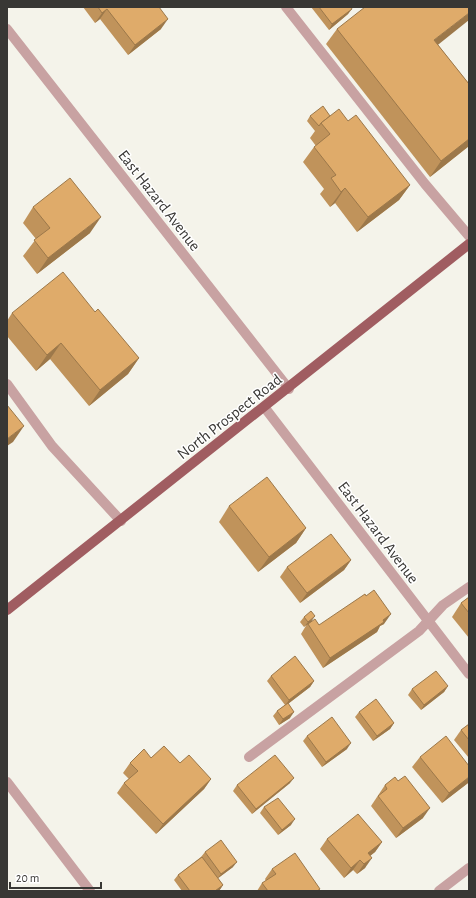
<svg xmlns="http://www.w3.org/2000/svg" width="476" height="898" font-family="'Alegreya Sans',sans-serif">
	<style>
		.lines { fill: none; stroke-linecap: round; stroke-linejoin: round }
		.minor { stroke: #c8a2a2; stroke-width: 10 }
		.major { stroke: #a05d61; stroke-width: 10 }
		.wall { fill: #c0935b }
		.shaded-wall { fill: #9c784a }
		.building { fill: #dfab6a; stroke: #9c784a }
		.labels { text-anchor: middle; stroke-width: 3; stroke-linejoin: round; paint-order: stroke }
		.street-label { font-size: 16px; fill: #383734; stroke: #fff }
	</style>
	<rect width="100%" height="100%" fill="#f4f3ea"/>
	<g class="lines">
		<!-- minor -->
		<g class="minor">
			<path d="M 286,7 L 425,184 L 469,236"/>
			<path d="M 7,29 L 289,389"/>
			<path d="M 7,384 L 52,446 L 121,521"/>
			<path d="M 265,408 L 469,674"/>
			<path d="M 249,757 L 419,631 L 443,605 L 469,587"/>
			<path d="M 7,782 L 90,891"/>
			<path d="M 439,891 L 469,868"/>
		</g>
		<!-- major -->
		<path class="major" d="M 7,610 L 469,244"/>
	</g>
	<!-- wall -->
	<g class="wall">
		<path d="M 83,7 L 159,7 L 161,29 L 128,55 L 100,19 L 95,23 Z"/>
		<path d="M 311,7 L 351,7 L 348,14 L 329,30 Z"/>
		<path d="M 337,29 L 438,45 L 469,84 L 469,146 L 430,177 L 326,44 Z"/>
		<path d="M 310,116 L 330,116 L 348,121 L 410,185 L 399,200 L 357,232 L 335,203 L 330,207 L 320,194 L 324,189 L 303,162 L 314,147 L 316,146 L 310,138 L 315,131 L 307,121 Z"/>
		<path d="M 33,207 L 90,233 L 37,274 L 23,256 L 36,239 L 23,223 Z"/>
		<path d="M 95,312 L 139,358 L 128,374 L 89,406 L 50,359 L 36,371 L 7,336 L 7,321 L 12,313 Z"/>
		<path d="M 229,506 L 306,528 L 296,543 L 258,572 L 219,522 Z"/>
		<path d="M 351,560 L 344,570 L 300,603 L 280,577 L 287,567 Z"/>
		<path d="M 469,597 L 469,638 L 452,617 L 461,603 Z"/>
		<path d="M 304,617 L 311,622 L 319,625 L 384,624 L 380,626 L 377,632 L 323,668 L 301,634 L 307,624 L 304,627 L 300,622 Z"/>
		<path d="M 271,676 L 314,681 L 310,687 L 288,704 L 290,718 L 279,725 L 273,716 L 277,711 L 285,705 L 267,681 Z"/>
		<path d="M 448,686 L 444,692 L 421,710 L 408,695 L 412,689 Z"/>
		<path d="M 359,712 L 394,723 L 390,729 L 373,741 L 355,717 Z"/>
		<path d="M 469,724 L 469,758 L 454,740 L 461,730 Z"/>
		<path d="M 307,736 L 347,749 L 322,767 L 303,741 Z"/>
		<path d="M 420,757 L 468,783 L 442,803 L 412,767 Z"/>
		<path d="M 151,758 L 180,763 L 211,779 L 204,789 L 156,834 L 117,793 L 124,783 L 129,779 L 123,773 L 130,763 Z"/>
		<path d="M 290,783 L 252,814 L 233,791 L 237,785 Z"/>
		<path d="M 385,785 L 423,818 L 396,838 L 371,806 Z"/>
		<path d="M 264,807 L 291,825 L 278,835 L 260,813 Z"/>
		<path d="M 327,839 L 382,842 L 375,852 L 370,856 L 365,868 L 357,874 L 353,870 L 344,878 L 320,849 Z"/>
		<path d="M 205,852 L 233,867 L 218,878 L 223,885 L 219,891 L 182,891 L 174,880 L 178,875 L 201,857 Z"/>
		<path d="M 272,869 L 320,889 L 319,891 L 257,891 L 262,883 L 266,881 L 265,879 Z"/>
	</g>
	<!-- shaded-wall -->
	<g class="shaded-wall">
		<path d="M 107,9 L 100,19 L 95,23 L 102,13 Z"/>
		<path d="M 352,9 L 348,14 L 329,30 L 332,24 Z"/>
		<path d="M 469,13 L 469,20 L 424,56 L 434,40 Z"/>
		<path d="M 168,19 L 161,29 L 128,55 L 135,45 Z"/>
		<path d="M 469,139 L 469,146 L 430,177 L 441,161 Z"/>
		<path d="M 410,185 L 399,200 L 357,232 L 368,217 Z"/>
		<path d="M 345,188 L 335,203 L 330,207 L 341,192 Z"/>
		<path d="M 101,217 L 90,233 L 37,274 L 48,258 Z"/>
		<path d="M 61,343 L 50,359 L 36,371 L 47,355 Z"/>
		<path d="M 139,358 L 128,374 L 89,406 L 100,390 Z"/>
		<path d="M 24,426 L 13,442 L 7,446 L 7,439 Z"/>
		<path d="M 306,528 L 296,543 L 258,572 L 269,557 Z"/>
		<path d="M 351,560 L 344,570 L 300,603 L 307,593 Z"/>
		<path d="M 391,614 L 384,624 L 380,626 L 377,632 L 323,668 L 330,658 Z"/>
		<path d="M 315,616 L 311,622 L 304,627 L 308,622 Z"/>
		<path d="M 314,681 L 310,687 L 285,706 L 289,700 Z"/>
		<path d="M 448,686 L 444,692 L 421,710 L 424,705 Z"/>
		<path d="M 294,712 L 290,718 L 279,725 L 283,719 Z"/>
		<path d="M 394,723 L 390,729 L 373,741 L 377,736 Z"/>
		<path d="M 351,743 L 347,749 L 322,767 L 326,762 Z"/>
		<path d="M 469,777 L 469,781 L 468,783 L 442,803 L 449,793 Z"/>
		<path d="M 294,778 L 290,783 L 252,814 L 256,809 Z"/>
		<path d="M 211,779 L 204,789 L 156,834 L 163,824 Z"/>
		<path d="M 430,808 L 423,818 L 396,838 L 403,828 Z"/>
		<path d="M 295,819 L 291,825 L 278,835 L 282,830 Z"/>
		<path d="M 382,842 L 375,852 L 362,862 L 368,853 Z"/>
		<path d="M 372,858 L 365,868 L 357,874 L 364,864 Z"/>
		<path d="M 360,860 L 353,870 L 344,878 L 351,868 Z"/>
		<path d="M 237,862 L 233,867 L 217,879 L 221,874 Z"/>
		<path d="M 223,885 L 219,891 L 215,891 Z"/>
	</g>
	<!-- building -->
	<g class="building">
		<path d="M 98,7 L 159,7 L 168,19 L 135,45 L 107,9 L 102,13 Z"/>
		<path d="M 319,7 L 351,7 L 352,9 L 332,24 Z"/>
		<path d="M 365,7 L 469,7 L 469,13 L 434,40 L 469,84 L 469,139 L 441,161 L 337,29 Z"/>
		<path d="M 323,106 L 330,116 L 321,123 L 319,126 L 310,116 Z"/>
		<path d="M 339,109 L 348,121 L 356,115 L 410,185 L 368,217 L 345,188 L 341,192 L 331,178 L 336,175 L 314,147 L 330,134 L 321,123 Z"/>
		<path d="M 70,178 L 101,217 L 48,258 L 34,240 L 50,228 L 33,207 Z"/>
		<path d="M 63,272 L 95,312 L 98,309 L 139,358 L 100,390 L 61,343 L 47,355 L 12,313 Z"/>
		<path d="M 7,405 L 24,426 L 7,439 Z"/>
		<path d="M 267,477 L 306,528 L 269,557 L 229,506 Z"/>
		<path d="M 331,534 L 351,560 L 307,593 L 287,567 Z"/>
		<path d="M 374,590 L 391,614 L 383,620 L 384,622 L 330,658 L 308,624 L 315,619 L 319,625 L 365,594 L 366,596 Z"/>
		<path d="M 469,597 L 469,613 L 461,603 Z"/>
		<path d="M 311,611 L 315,616 L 308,622 L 304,617 Z"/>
		<path d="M 295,656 L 314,681 L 289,700 L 271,676 Z"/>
		<path d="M 436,671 L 448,686 L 424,705 L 412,689 Z"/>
		<path d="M 376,699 L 394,723 L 377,736 L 359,712 Z"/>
		<path d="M 288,703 L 294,712 L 283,719 L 277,711 Z"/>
		<path d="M 332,717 L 351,743 L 326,762 L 307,736 Z"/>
		<path d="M 469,724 L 469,740 L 461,730 Z"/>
		<path d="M 446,736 L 469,766 L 469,777 L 449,793 L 420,757 Z"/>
		<path d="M 164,746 L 180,763 L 189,755 L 211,779 L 163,824 L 124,783 L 138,771 L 130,763 L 144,749 L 151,758 Z"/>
		<path d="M 275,755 L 294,778 L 256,809 L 237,785 Z"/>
		<path d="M 405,776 L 430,808 L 403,828 L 378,796 L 387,789 L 385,785 L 395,777 L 398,781 Z"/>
		<path d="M 278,798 L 295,819 L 282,830 L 264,807 Z"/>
		<path d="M 358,814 L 382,842 L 368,853 L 372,858 L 364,864 L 360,860 L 351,868 L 327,839 Z"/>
		<path d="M 221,840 L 237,862 L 221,874 L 205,852 Z"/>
		<path d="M 295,853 L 320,889 L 317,891 L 268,891 L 262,883 L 276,874 L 272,869 Z"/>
		<path d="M 202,857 L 223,885 L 215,891 L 190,891 L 178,875 Z"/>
	</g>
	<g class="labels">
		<!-- street labels -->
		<g class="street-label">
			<text transform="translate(160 200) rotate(52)" y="6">East Hazard Avenue</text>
			<text transform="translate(229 416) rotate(-38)" y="6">North Prospect Road</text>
			<text transform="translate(379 532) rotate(53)" y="6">East Hazard Avenue</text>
		</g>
	</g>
	<!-- border -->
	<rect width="476" height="898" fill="none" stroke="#383734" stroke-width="16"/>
	<!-- scale -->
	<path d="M10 882v6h91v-6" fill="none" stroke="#383734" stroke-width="2"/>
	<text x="16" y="882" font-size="12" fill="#383734" stroke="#ffffff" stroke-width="3" paint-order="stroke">20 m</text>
</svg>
